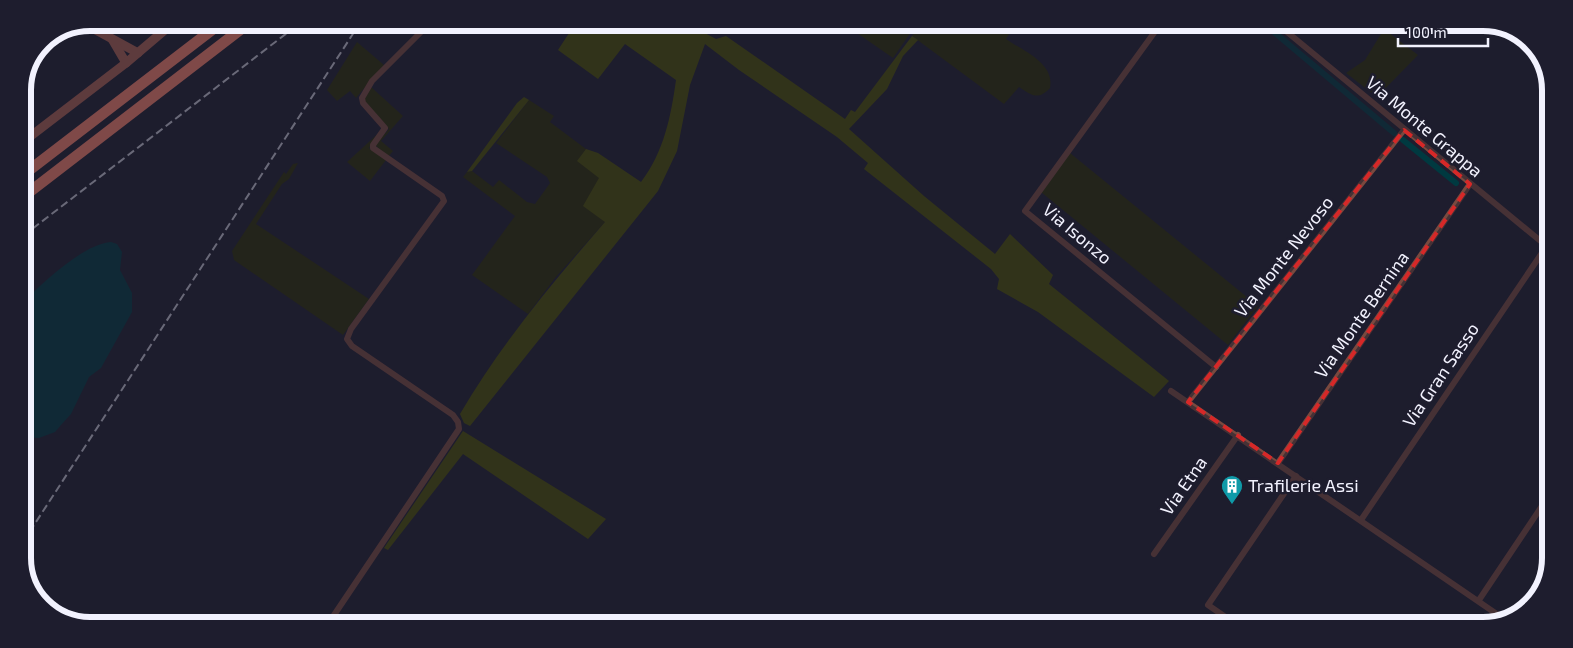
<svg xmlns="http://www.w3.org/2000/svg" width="1573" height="648" font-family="'Exo 2',sans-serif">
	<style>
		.green { fill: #2b2d06 }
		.forest { fill: #4b4f03 }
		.water { fill: #003940 }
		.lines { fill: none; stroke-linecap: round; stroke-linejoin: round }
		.canal { stroke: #003940; stroke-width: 6 }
		.street { stroke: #79493f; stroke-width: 6 }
		.secondary { stroke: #ab5f50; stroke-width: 9 }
		.highway { stroke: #f57f68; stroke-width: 11 }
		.rail { stroke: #c6c6d3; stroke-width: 2; stroke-dasharray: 8 4; stroke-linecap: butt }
		.marked { fill: none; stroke: #d62828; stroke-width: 4; stroke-dasharray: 10 6; stroke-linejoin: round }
		.labels { text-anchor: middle; stroke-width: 5; stroke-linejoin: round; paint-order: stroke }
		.street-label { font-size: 18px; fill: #f2f2fe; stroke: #1e1d2e }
		.poi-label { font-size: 18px; fill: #f2f2fe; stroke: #1e1d2e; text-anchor: start }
		.rim { fill: none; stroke: #f2f2fe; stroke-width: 6 }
	</style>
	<rect width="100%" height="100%" fill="#1e1d2e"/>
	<!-- green -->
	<g class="green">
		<path d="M 858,25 L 916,25 L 893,58 L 854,31 Z"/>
		<path d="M 919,25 L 1012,26 L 1014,27 L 1006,39 C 1023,51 1055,63 1050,88 C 1038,101 1031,95 1019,87 L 1004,104 L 912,36 Z"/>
		<path d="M 1384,29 L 1418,55 L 1377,97 L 1346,73 L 1365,60 Z"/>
		<path d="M 357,42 L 384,65 L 356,98 L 350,91 L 337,101 L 327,90 Z"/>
		<path d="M 370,86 L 403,116 L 381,141 L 393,151 L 388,157 L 375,145 L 389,129 L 364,102 L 363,96 Z"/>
		<path d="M 529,100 L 554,116 L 550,122 L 586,149 L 578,161 L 599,177 L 605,222 L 555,278 L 528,314 L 472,275 L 515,216 L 463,177 L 467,172 L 472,171 L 493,187 L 499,180 L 527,202 L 535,204 L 550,183 L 547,177 L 496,143 Z"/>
		<path d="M 383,129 L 369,148 L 386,160 L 370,181 L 347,162 Z"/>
		<path d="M 1070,153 L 1258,306 L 1228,345 L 1041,192 Z"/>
		<path d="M 298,163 L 289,179 L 282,184 L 256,224 L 369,299 L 343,335 L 234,260 L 232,251 L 284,172 L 286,174 L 293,164 Z"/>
	</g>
	<!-- forest -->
	<g class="forest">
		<path d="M 575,24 L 690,25 L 716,39 L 726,36 L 845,119 L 851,110 L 855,112 L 912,36 L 918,40 L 903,56 L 887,89 L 849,129 L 924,196 L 995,254 L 1010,234 L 1053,275 L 1049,284 L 1169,381 L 1154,397 L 1038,312 L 997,289 L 999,279 L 991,269 L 864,169 L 868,163 L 837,137 L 739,70 L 705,44 L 690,85 L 677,151 L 658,191 L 470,426 L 464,423 L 460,414 C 501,344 552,283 605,222 L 583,206 L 599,178 L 577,161 L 586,149 L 598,153 L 641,182 C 664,152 671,116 676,80 L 625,44 L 598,79 L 558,50 Z"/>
		<path d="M 524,97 L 529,100 L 472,171 L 467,172 L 517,103 Z"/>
		<path d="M 463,431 L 606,519 L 588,539 L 463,454 L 388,550 L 384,548 Z"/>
	</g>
	<!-- water -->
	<path class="water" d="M 111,242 L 117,244 L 122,252 L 120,270 L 132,293 L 132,312 L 101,368 L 89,377 L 71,414 L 61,425 L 55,432 L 39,438 L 23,437 L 23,302 C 43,283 83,244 111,242 Z"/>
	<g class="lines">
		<!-- canal -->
		<g class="canal">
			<path d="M 1268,27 L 1394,133"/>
			<path d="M 1403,140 L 1456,183"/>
			<path d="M 1547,258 L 1549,259"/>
		</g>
		<!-- street -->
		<g class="street">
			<path d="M 1159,26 L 1025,211 L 1216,367"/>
			<path d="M 1281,27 L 1549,248"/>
			<path d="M 1171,391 L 1504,619"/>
			<path d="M 1188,402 L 1404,130"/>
			<path d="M 1278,463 L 1470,184"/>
			<path d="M 1361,520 L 1546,247"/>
			<path d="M 1154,554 L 1238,435"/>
			<path d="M 1479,600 L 1546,500"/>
			<path d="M 330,621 L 459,429 L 458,422 L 453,415 L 352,346 L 347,339 L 351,329 L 444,201 L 442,196 L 373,148 L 373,145 L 385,128 L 363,103 L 362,98 L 372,81 L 429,24"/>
			<path d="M 1237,625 L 1208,605 L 1296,476"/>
		</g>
		<!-- secondary -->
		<g class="secondary">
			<path d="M 85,24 L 138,53"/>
			<path d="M 112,39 L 126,63"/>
			<path d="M 23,142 L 126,63 L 173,23"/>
		</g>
		<!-- highway -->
		<g class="highway">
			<path d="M 23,175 L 221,23"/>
			<path d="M 23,197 L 249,23"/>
		</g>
		<!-- rail -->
		<g class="rail">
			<path d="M 23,236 L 300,23"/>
			<path d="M 23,542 L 360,23"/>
		</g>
	</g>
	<!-- marked area -->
	<path d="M0 0H1573V648H0ZM 1404,130 L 1470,184 L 1278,463 L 1188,402 Z" fill="#1e1d2e" fill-opacity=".55" fill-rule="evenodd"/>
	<path class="marked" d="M 1404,130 L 1470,184 L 1278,463 L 1188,402 Z"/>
	<!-- icons -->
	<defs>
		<g id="building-pin" transform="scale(1.125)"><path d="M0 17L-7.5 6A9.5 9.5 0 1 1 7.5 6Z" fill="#0f9aa8" stroke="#1e1d2e"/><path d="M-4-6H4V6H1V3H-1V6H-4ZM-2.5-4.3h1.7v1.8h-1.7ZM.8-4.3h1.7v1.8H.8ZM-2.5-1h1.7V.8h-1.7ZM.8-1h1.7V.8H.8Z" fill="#fff"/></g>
	</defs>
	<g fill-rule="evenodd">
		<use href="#building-pin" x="1232" y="486"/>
	</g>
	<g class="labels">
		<!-- street labels -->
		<g class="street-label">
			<text transform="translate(1424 127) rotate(40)" y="6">Via Monte Grappa</text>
			<text transform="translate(1077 234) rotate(40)" y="6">Via Isonzo</text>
			<text transform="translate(1284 257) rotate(-52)" y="6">Via Monte Nevoso</text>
			<text transform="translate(1362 315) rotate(-55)" y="6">Via Monte Bernina</text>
			<text transform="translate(1441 375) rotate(-56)" y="6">Via Gran Sasso</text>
			<text transform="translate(1184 486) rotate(-55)" y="6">Via Etna</text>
		</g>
		<!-- poi labels -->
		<g class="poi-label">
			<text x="1248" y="492">Trafilerie Assi</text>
		</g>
	</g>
	<!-- crop -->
	<path d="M0 0H1573V648H0ZM90 31H1483A59 59 0 0 1 1542 90V558A59 59 0 0 1 1483 617H90A59 59 0 0 1 31 558V90A59 59 0 0 1 90 31Z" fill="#1e1d2e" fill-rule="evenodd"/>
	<path class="rim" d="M90 31H1483A59 59 0 0 1 1542 90V558A59 59 0 0 1 1483 617H90A59 59 0 0 1 31 558V90A59 59 0 0 1 90 31Z"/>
	<!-- scale -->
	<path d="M1398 38v8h90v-8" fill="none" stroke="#f2f2fe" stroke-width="2.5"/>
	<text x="1406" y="38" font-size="15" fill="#f2f2fe" stroke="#1e1d2e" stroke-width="4" paint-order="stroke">100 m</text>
</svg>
